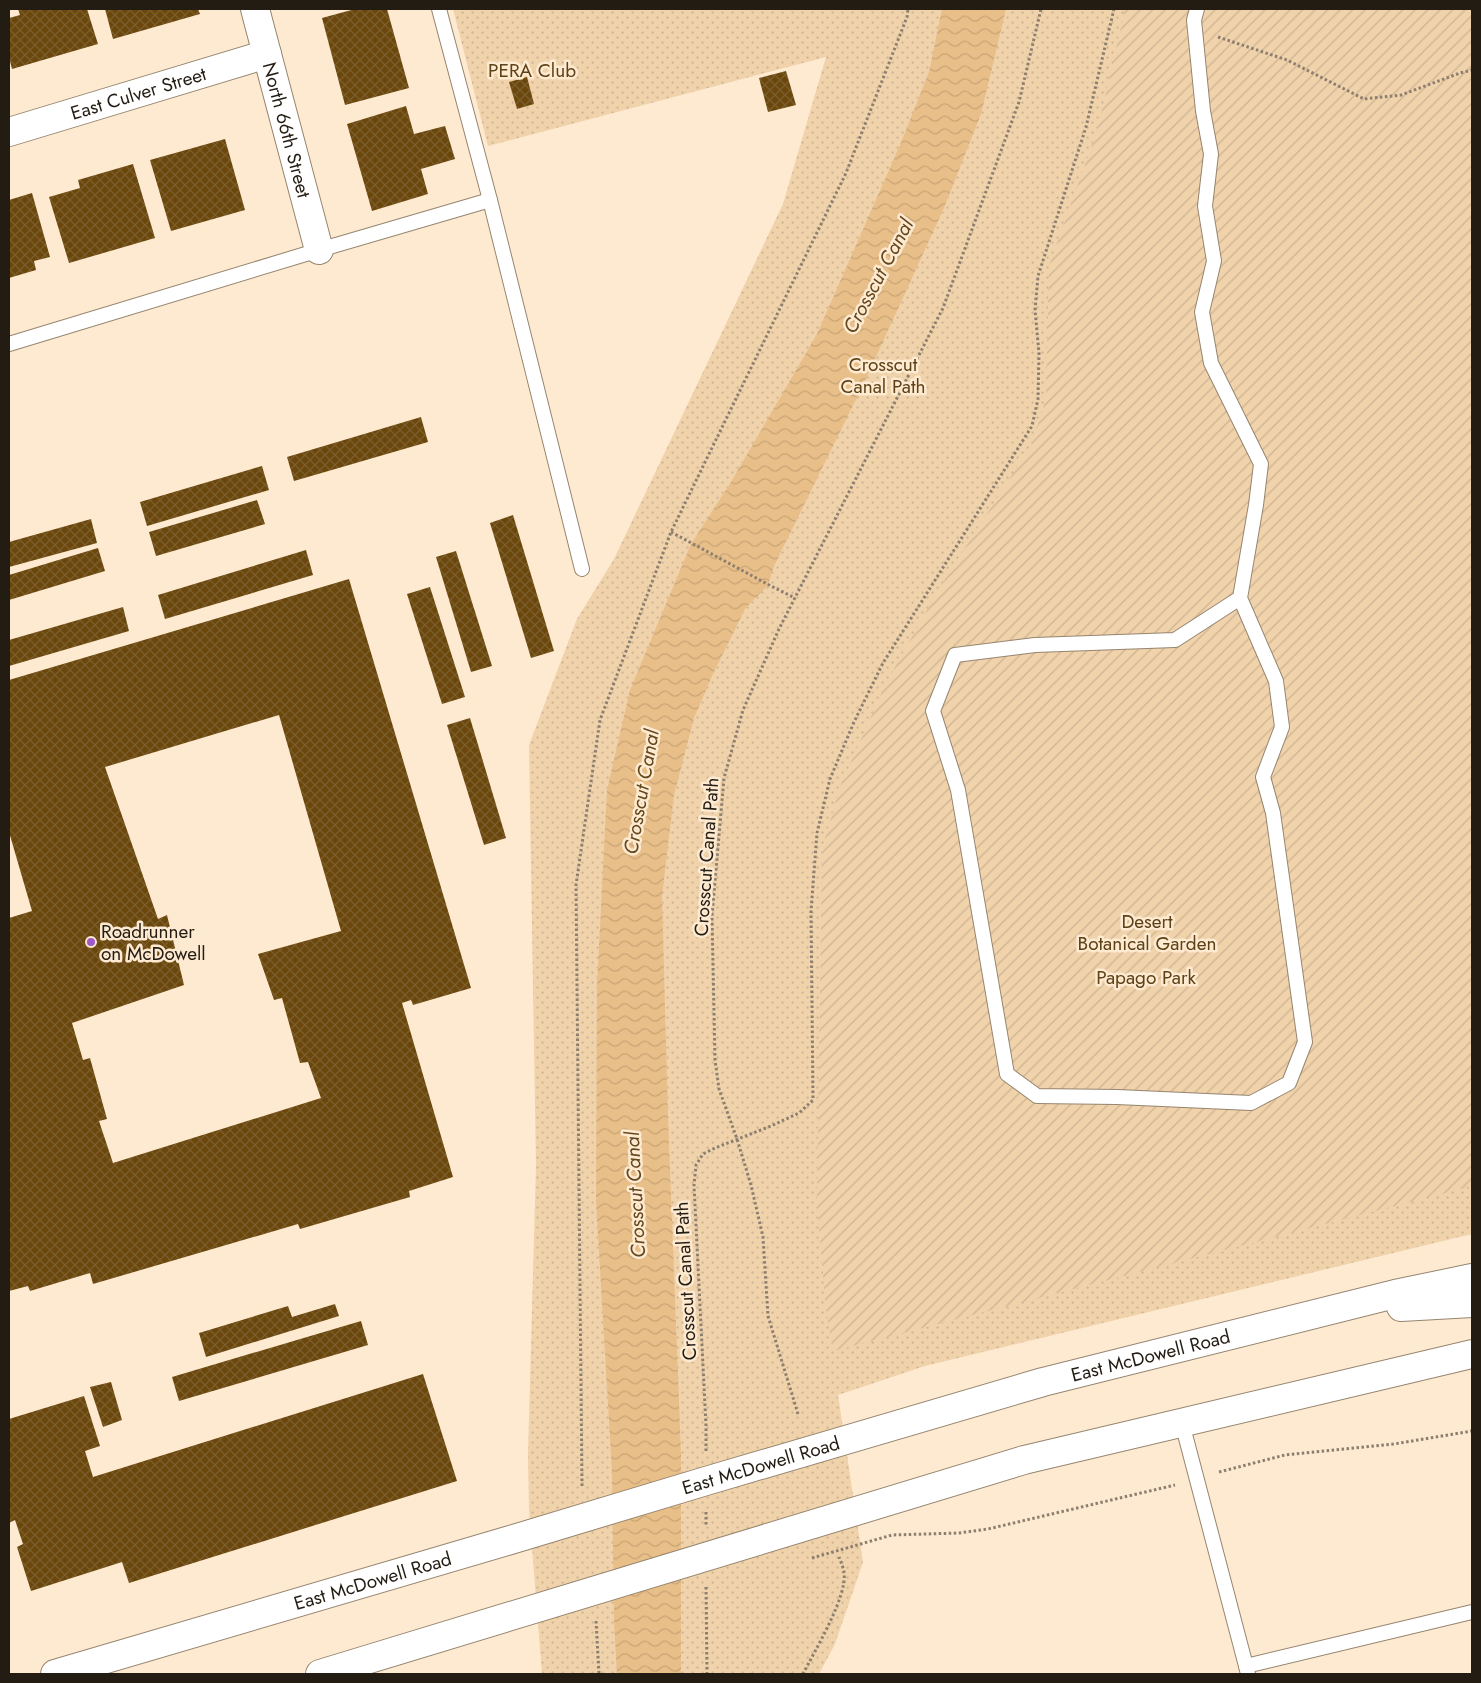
<svg xmlns="http://www.w3.org/2000/svg" width="1481" height="1683" font-family="Jost,sans-serif">
	<style>
		.park { fill: url(#park-dots) }
		.garden { fill: url(#garden-furrows) }
		.water { fill: url(#water-waves) }
		.building { fill: url(#building-cross-hatch); fill-rule: evenodd }
		.lines { fill: none; stroke-linecap: round; stroke-linejoin: round }
		.lane-casing { stroke: #96856f; stroke-width: 16 }
		.street-casing { stroke: #96856f; stroke-width: 30 }
		.primary-casing { stroke: #96856f; stroke-width: 30 }
		.path { stroke: #8c7f6f; stroke-width: 3; stroke-dasharray: 2.5 2.5; stroke-linecap: butt }
		.lane { stroke: #fff; stroke-width: 14 }
		.street { stroke: #fff; stroke-width: 28 }
		.primary { stroke: #fff; stroke-width: 28 }
		.poi-dot { fill: #a057ca; stroke: #fdead1; stroke-width: 2 }
		.labels { text-anchor: middle; stroke-width: 5; stroke-linejoin: round; paint-order: stroke }
		.park-label { font-size: 19px; fill: #5d4117; stroke: #fdead1 }
		.street-label { font-size: 19px; fill: #231c13; stroke: #fdead1 }
		.poi-label { font-size: 19px; fill: #231c13; stroke: #fdead1; text-anchor: start }
		.water-label { font-size: 20px; font-style: italic; fill: #63471d; stroke: #fdead1 }
	</style>
	<defs>
		<pattern id="park-dots" width="8" height="8" patternUnits="userSpaceOnUse" patternTransform="scale(1.25)"><rect width="8" height="8" fill="#f0d2ab"/><path d="M2 2h.1M6 6h.1" fill="none" stroke="#ceb492" stroke-width="1.8" stroke-linecap="round"/></pattern>
		<pattern id="garden-furrows" width="10" height="10" patternUnits="userSpaceOnUse" patternTransform="scale(1.25)"><rect width="10" height="10" fill="#f0d2ab"/><path d="M-1 1l2-2M0 10L10 0M9 11l2-2" fill="none" stroke="#ceb492"/></pattern>
		<pattern id="water-waves" width="16" height="10" patternUnits="userSpaceOnUse" patternTransform="scale(1.25)"><rect width="16" height="10" fill="#e9bf89"/><path d="M0 5q4-4 8 0t8 0" fill="none" stroke="#c8a475"/></pattern>
		<pattern id="building-cross-hatch" width="8" height="8" patternUnits="userSpaceOnUse" patternTransform="scale(1.25)"><rect width="8" height="8" fill="#6b470c"/><path d="M0 0l8 8M0 8l8-8" fill="none" stroke="#7b5e2e"/></pattern>
	</defs>
	<rect width="100%" height="100%" fill="#fdead1"/>
	<!-- park -->
	<path class="park" d="M 453,9 L 1472,9 L 1472,1234 L 925,1366 L 838,1395 L 863,1562 L 835,1644 L 819,1674 L 542,1674 L 529,1509 L 528,1454 L 536,1166 L 529,745 L 577,619 L 614,559 L 783,204 L 826,57 L 488,146 Z"/>
	<!-- garden -->
	<path class="garden" d="M 1125,9 L 1472,9 L 1472,1186 L 833,1351 L 826,1309 L 817,1203 L 822,849 L 840,787 L 885,685 L 940,587 L 1033,442 L 1046,398 L 1049,266 L 1098,128 Z"/>
	<!-- water -->
	<path class="water" d="M 942,9 L 1006,9 L 981,114 L 944,208 L 864,383 L 774,566 L 768,585 L 745,609 L 713,674 L 694,718 L 674,795 L 662,896 L 668,1117 L 681,1454 L 681,1674 L 617,1674 L 614,1621 L 612,1472 L 596,1201 L 597,986 L 607,790 L 630,690 L 691,544 L 731,482 L 817,334 L 900,145 L 929,72 Z"/>
	<!-- building -->
	<g class="building">
		<path d="M 18,9 L 87,9 L 98,44 L 12,69 L 9,57 L 9,18 L 20,15 Z"/>
		<path d="M 105,9 L 198,9 L 200,14 L 113,39 Z"/>
		<path d="M 355,9 L 387,9 L 409,88 L 345,105 L 322,18 Z"/>
		<path d="M 786,71 L 796,105 L 768,112 L 759,78 Z"/>
		<path d="M 527,77 L 534,104 L 517,109 L 509,82 Z"/>
		<path d="M 406,106 L 414,134 L 445,126 L 455,159 L 421,169 L 428,194 L 372,211 L 347,124 Z"/>
		<path d="M 225,139 L 245,210 L 171,231 L 150,160 Z"/>
		<path d="M 133,164 L 155,238 L 69,263 L 49,197 L 80,188 L 78,180 Z"/>
		<path d="M 32,193 L 50,257 L 34,261 L 36,270 L 9,278 L 9,200 Z"/>
		<path d="M 421,417 L 428,442 L 294,481 L 287,457 Z"/>
		<path d="M 262,466 L 269,490 L 147,526 L 140,502 Z"/>
		<path d="M 257,500 L 265,524 L 156,556 L 149,532 Z"/>
		<path d="M 513,515 L 554,651 L 531,658 L 490,523 Z"/>
		<path d="M 91,519 L 97,543 L 9,567 L 9,542 Z"/>
		<path d="M 98,548 L 105,571 L 9,600 L 9,575 Z"/>
		<path d="M 306,550 L 313,575 L 165,619 L 158,595 Z"/>
		<path d="M 456,551 L 492,666 L 471,672 L 436,557 Z"/>
		<path d="M 349,579 L 471,988 L 413,1005 L 411,1000 L 402,1003 L 453,1177 L 409,1191 L 410,1197 L 300,1229 L 298,1224 L 93,1284 L 90,1273 L 30,1291 L 28,1286 L 9,1291 L 9,918 L 32,911 L 9,832 L 9,680 ZM 279,715 L 341,931 L 258,954 L 274,1000 L 282,998 L 300,1063 L 308,1062 L 321,1098 L 113,1163 L 99,1121 L 107,1119 L 90,1058 L 83,1060 L 72,1023 L 184,985 L 167,915 L 158,919 L 105,767 Z"/>
		<path d="M 430,587 L 465,697 L 442,704 L 407,594 Z"/>
		<path d="M 123,607 L 129,631 L 9,666 L 9,640 Z"/>
		<path d="M 470,718 L 506,838 L 484,845 L 447,725 Z"/>
		<path d="M 335,1304 L 339,1316 L 206,1357 L 199,1333 L 288,1306 L 292,1317 Z"/>
		<path d="M 361,1321 L 368,1345 L 179,1401 L 172,1377 Z"/>
		<path d="M 423,1374 L 457,1481 L 129,1583 L 122,1562 L 31,1591 L 17,1547 L 23,1544 L 15,1520 L 9,1523 L 9,1419 L 84,1396 L 100,1446 L 85,1451 L 93,1477 Z"/>
		<path d="M 111,1382 L 122,1420 L 103,1427 L 90,1387 Z"/>
	</g>
	<g class="lines">
		<!-- lane casing -->
		<g class="lane-casing">
			<g id="lane">
				<path d="M 439,9 L 490,200 L 582,569"/>
				<path d="M 1197,9 L 1194,20 L 1203,111 L 1211,154 L 1205,206 L 1214,261 L 1202,312 L 1211,363 L 1261,464 L 1256,505 L 1240,598 L 1276,681 L 1282,727 L 1263,777 L 1273,813 L 1305,1042 L 1289,1083 L 1251,1103 L 1117,1097 L 1037,1096 L 1007,1074 L 958,790 L 933,711 L 955,655 L 1035,645 L 1175,640 L 1240,598"/>
				<path d="M 9,344 L 319,250 L 490,200"/>
				<path d="M 1182,1423 L 1246,1666"/>
				<path d="M 1248,1674 L 1246,1666 L 1472,1612"/>
			</g>
		</g>
		<!-- street casing -->
		<g class="street-casing">
			<g id="street">
				<path id="s1" d="M 255,9 L 319,250"/>
				<path id="s2" d="M 9,132 L 267,54"/>
			</g>
		</g>
		<!-- primary casing -->
		<g class="primary-casing">
			<g id="primary">
				<path d="M 1401,1307 L 1472,1303"/>
				<path id="s3" d="M 55,1674 L 507,1541 L 706,1481 L 1043,1382 L 1395,1294 L 1472,1278"/>
				<path d="M 320,1674 L 1024,1460 L 1472,1354"/>
			</g>
		</g>
		<!-- path -->
		<g class="path">
			<path d="M 1218,37 L 1287,60 L 1364,99 L 1401,95 L 1460,73 L 1472,70"/>
			<path d="M 671,532 L 771,586 L 795,598"/>
			<path d="M 798,1414 L 768,1316 L 763,1237 L 751,1185 L 737,1139 L 719,1089 L 715,1060 L 712,916 L 724,778 L 743,710 L 779,629 L 943,308 L 1019,102 L 1041,9"/>
			<path d="M 706,1451 L 706,1426 L 694,1185 L 696,1165 L 703,1154 L 715,1148 L 771,1126 L 799,1113 L 813,1100 L 811,911 L 817,833 L 830,779 L 854,722 L 883,663 L 1032,426 L 1038,399 L 1039,353 L 1035,310 L 1038,276 L 1086,127 L 1114,9"/>
			<path d="M 1219,1472 L 1285,1455 L 1394,1444 L 1472,1431"/>
			<path d="M 582,1486 L 576,885 L 600,720 L 671,532 L 846,173 L 907,17 L 908,9"/>
			<path d="M 706,1512 L 706,1526"/>
			<path d="M 812,1558 L 892,1535 L 959,1533 L 988,1529 L 1175,1485"/>
			<path d="M 706,1587 L 707,1674"/>
			<path d="M 596,1621 L 599,1674"/>
			<path d="M 803,1674 C 814,1652 848,1596 844,1572 C 843,1567 841,1562 839,1557"/>
		</g>
		<!-- lane -->
		<use href="#lane" class="lane"/>
		<!-- street -->
		<use href="#street" class="street"/>
		<!-- primary -->
		<use href="#primary" class="primary"/>
	</g>
	<!-- markers -->
	<circle class="poi-dot" cx="91" cy="942" r="5"/>
	<g class="labels">
		<!-- park labels -->
		<g class="park-label">
			<text x="532" y="77">PERA Club</text>
			<text x="883" y="371">Crosscut<tspan x="883" dy="22">Canal Path</tspan></text>
			<text x="1147" y="928">Desert<tspan x="1147" dy="22">Botanical Garden</tspan></text>
			<text x="1146" y="984">Papago Park</text>
		</g>
		<!-- street labels -->
		<g class="street-label">
			<text dy="7" stroke="none"><textPath href="#s2" startOffset="135">East Culver Street</textPath></text>
			<text dy="7" stroke="none"><textPath href="#s1" startOffset="125">North 66th Street</textPath></text>
			<text transform="translate(706 857) rotate(-86)" y="7">Crosscut Canal Path</text>
			<text transform="translate(685 1281) rotate(-93)" y="7">Crosscut Canal Path</text>
			<text dy="7" stroke="none"><textPath href="#s3" startOffset="1141">East McDowell Road</textPath></text>
			<text dy="7" stroke="none"><textPath href="#s3" startOffset="736">East McDowell Road</textPath></text>
			<text dy="7" stroke="none"><textPath href="#s3" startOffset="331">East McDowell Road</textPath></text>
		</g>
		<!-- poi labels -->
		<g class="poi-label">
			<text x="101" y="938">Roadrunner<tspan x="101" dy="22">on McDowell</tspan></text>
		</g>
		<!-- water labels -->
		<g class="water-label">
			<text transform="translate(878 276) rotate(-62)" y="7">Crosscut Canal</text>
			<text transform="translate(641 792) rotate(-80)" y="7">Crosscut Canal</text>
			<text transform="translate(635 1195) rotate(-93)" y="7">Crosscut Canal</text>
		</g>
	</g>
	<!-- border -->
	<rect width="1481" height="1683" fill="none" stroke="#231c13" stroke-width="20"/>
</svg>
